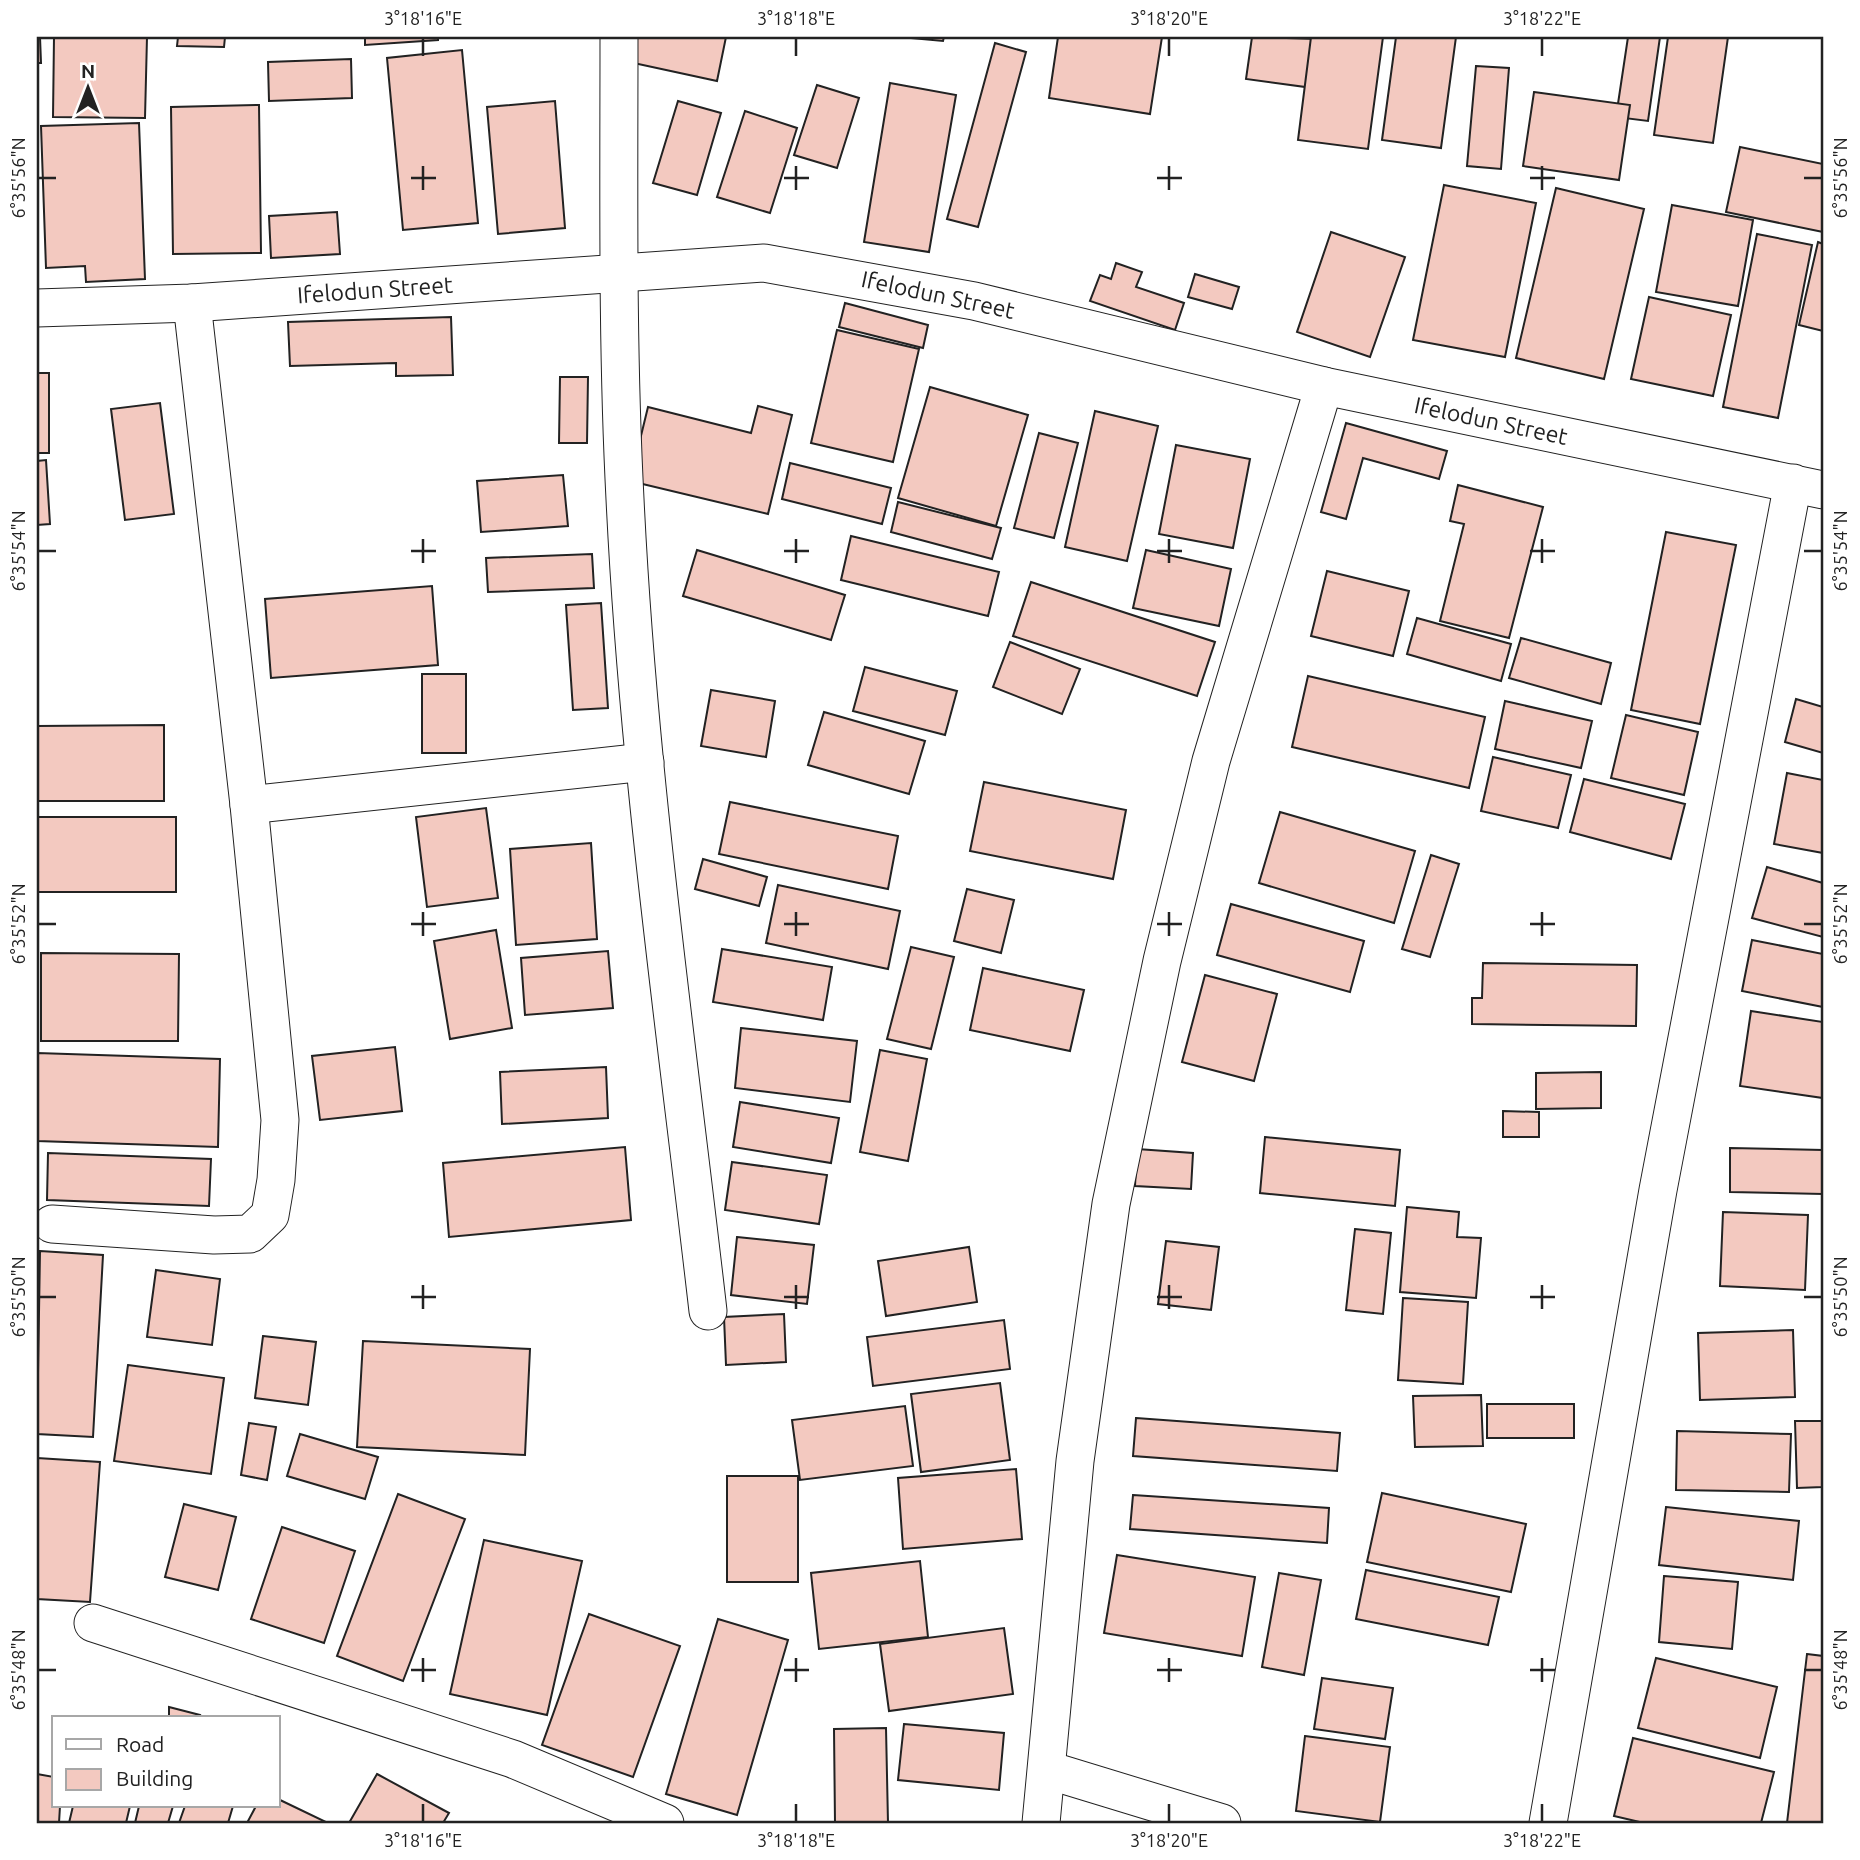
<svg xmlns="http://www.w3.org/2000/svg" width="1860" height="1860" font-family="Ubuntu,sans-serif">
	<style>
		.building { fill: #f3c9c0; stroke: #222; stroke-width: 2 }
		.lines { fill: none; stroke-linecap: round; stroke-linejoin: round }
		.street-casing { stroke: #222; stroke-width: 39 }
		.street { stroke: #fff; stroke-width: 37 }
		.ticks { fill: none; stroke: #222; stroke-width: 2.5 }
		.labels { text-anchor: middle; stroke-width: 5; stroke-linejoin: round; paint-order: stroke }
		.street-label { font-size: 23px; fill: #222; stroke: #fff }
		.neatline { fill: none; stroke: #222; stroke-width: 2.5 }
		.ticks-label { font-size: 18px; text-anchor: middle; fill: #222 }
	</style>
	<rect width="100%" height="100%" fill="#fff"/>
	<!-- building -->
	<g class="building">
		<path d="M 37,37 L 40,37 L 41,63 L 37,63 Z"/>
		<path d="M 54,37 L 147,37 L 145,118 L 53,117 Z"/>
		<path d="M 178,37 L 225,37 L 224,47 L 177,46 Z"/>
		<path d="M 365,37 L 438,37 L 438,40 L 365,45 Z"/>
		<path d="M 635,37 L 726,37 L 717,81 L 629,62 Z"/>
		<path d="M 900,37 L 944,37 L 943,41 Z"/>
		<path d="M 1058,37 L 1162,37 L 1150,114 L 1049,98 Z"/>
		<path d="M 1252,37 L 1319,39 L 1313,88 L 1246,79 Z"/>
		<path d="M 1311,37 L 1383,37 L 1368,149 L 1298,140 Z"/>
		<path d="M 1396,37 L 1456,37 L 1441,148 L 1382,140 Z"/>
		<path d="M 1628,37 L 1660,37 L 1648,121 L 1616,117 Z"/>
		<path d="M 1668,37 L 1728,37 L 1713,143 L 1654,135 Z"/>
		<path d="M 995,43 L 1026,52 L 978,227 L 947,219 Z"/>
		<path d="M 462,50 L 478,223 L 403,230 L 387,58 Z"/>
		<path d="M 351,59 L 352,98 L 269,101 L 268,62 Z"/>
		<path d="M 1476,66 L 1509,68 L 1501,169 L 1467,166 Z"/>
		<path d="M 890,83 L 956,95 L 929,252 L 864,242 Z"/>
		<path d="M 817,85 L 859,98 L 837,168 L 794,155 Z"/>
		<path d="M 1534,92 L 1630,105 L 1619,180 L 1523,166 Z"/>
		<path d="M 555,101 L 565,228 L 498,234 L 487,107 Z"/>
		<path d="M 678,101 L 721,113 L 697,195 L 653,183 Z"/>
		<path d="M 259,105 L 261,253 L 173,254 L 171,107 Z"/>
		<path d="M 745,111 L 797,128 L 770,213 L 717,197 Z"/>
		<path d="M 139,123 L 145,279 L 86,282 L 85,266 L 46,268 L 41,126 Z"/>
		<path d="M 1740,147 L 1823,164 L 1823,232 L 1726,212 Z"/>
		<path d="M 1444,185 L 1536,203 L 1505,357 L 1413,340 Z"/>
		<path d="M 1556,188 L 1644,209 L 1604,379 L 1516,358 Z"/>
		<path d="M 1672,205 L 1753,220 L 1738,306 L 1656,292 Z"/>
		<path d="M 337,212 L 340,254 L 271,258 L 269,216 Z"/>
		<path d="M 1331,232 L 1405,257 L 1370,357 L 1297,332 Z"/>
		<path d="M 1757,234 L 1812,245 L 1778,418 L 1723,407 Z"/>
		<path d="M 1818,242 L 1823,244 L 1823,331 L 1799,325 Z"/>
		<path d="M 1116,263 L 1142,272 L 1136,287 L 1184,303 L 1175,330 L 1090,301 L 1100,275 L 1111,279 Z"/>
		<path d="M 1195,274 L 1239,287 L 1232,309 L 1188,297 Z"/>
		<path d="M 1649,297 L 1731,315 L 1713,396 L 1631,379 Z"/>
		<path d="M 845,303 L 928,325 L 923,348 L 839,327 Z"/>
		<path d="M 451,317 L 453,375 L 396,376 L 396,363 L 290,366 L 288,322 Z"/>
		<path d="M 837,330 L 919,349 L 893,462 L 811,443 Z"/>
		<rect x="37" y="373" width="12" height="80"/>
		<path d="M 560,377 L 588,377 L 587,443 L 559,443 Z"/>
		<path d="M 930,387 L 1028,415 L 996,526 L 898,498 Z"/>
		<path d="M 160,403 L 174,514 L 125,520 L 111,409 Z"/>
		<path d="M 758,406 L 792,415 L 768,514 L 630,481 L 648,407 L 751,433 Z"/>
		<path d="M 1095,411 L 1158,426 L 1127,561 L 1065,547 Z"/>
		<path d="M 1346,423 L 1447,451 L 1439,479 L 1363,458 L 1346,519 L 1321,512 Z"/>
		<path d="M 1039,433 L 1078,443 L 1054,538 L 1014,528 Z"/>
		<path d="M 1176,445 L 1250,459 L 1233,548 L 1159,534 Z"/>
		<path d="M 46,460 L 50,524 L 37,525 L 37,461 Z"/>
		<path d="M 790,463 L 891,488 L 882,524 L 782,499 Z"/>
		<path d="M 563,475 L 568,526 L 481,532 L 477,481 Z"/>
		<path d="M 1458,485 L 1543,507 L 1509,638 L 1440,621 L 1464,524 L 1450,521 Z"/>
		<path d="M 898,502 L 1001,528 L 992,559 L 891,532 Z"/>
		<path d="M 1666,532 L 1736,545 L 1700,724 L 1631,710 Z"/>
		<path d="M 851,536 L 999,572 L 988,616 L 841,580 Z"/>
		<path d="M 697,550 L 845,595 L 831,640 L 683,596 Z"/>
		<path d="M 1146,550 L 1231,569 L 1219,626 L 1133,608 Z"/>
		<path d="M 592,554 L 594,588 L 488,592 L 486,558 Z"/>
		<path d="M 1327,571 L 1409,591 L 1393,656 L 1311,636 Z"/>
		<path d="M 1031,582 L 1215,642 L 1197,696 L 1013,636 Z"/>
		<path d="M 432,586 L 438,665 L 271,678 L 265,599 Z"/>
		<path d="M 601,603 L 608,708 L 573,710 L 566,605 Z"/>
		<path d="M 1417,618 L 1511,644 L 1501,681 L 1407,654 Z"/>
		<path d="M 1521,638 L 1611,663 L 1601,704 L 1509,678 Z"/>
		<path d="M 1010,642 L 1080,669 L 1062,714 L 993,687 Z"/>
		<path d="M 865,667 L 957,691 L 945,735 L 853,711 Z"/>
		<rect x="422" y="674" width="44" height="79"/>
		<path d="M 1308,676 L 1485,717 L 1469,788 L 1292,747 Z"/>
		<path d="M 711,690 L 775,701 L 766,757 L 701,746 Z"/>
		<path d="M 1796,699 L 1823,707 L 1823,753 L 1785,742 Z"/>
		<path d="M 1505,701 L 1592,721 L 1581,768 L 1495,749 Z"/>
		<path d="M 824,712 L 925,741 L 909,794 L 808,765 Z"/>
		<path d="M 1626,715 L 1698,732 L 1684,795 L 1611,778 Z"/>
		<path d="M 164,725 L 164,801 L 37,801 L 37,726 Z"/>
		<path d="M 1493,757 L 1571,775 L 1558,828 L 1481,811 Z"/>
		<path d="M 1787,773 L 1823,780 L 1823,853 L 1774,844 Z"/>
		<path d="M 1584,779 L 1685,804 L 1671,859 L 1570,832 Z"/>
		<path d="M 984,782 L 1126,810 L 1113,879 L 970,851 Z"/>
		<path d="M 730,802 L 898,836 L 888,889 L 719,854 Z"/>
		<path d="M 486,808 L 498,898 L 427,907 L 416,817 Z"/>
		<path d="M 1280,812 L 1415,851 L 1394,923 L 1259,883 Z"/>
		<rect x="37" y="817" width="139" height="75"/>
		<path d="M 591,843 L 597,939 L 516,945 L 510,849 Z"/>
		<path d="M 1431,855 L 1459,864 L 1430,957 L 1402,949 Z"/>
		<path d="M 703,859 L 767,877 L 759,906 L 695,889 Z"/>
		<path d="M 1767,867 L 1823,883 L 1823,937 L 1752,918 Z"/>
		<path d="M 778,885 L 900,911 L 888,969 L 766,943 Z"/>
		<path d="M 967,889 L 1014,900 L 1001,953 L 954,941 Z"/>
		<path d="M 1231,904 L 1364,941 L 1350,992 L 1217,955 Z"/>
		<path d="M 496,930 L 512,1028 L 450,1039 L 434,941 Z"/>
		<path d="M 1752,940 L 1823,954 L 1823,1007 L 1742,991 Z"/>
		<path d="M 911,947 L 954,957 L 931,1049 L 887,1039 Z"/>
		<path d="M 722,949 L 832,967 L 823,1020 L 713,1002 Z"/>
		<path d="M 608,951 L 613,1008 L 525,1015 L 521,958 Z"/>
		<path d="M 41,953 L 179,954 L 178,1041 L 41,1041 Z"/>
		<path d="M 1483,963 L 1637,965 L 1636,1026 L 1472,1024 L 1472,998 L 1482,998 Z"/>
		<path d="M 983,968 L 1084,990 L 1070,1051 L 970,1030 Z"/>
		<path d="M 1205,975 L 1277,994 L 1254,1081 L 1182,1062 Z"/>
		<path d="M 1751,1011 L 1823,1022 L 1823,1098 L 1740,1086 Z"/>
		<path d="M 741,1028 L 857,1041 L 850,1102 L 735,1088 Z"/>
		<path d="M 395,1047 L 402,1111 L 320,1120 L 312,1056 Z"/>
		<path d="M 880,1050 L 927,1059 L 908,1161 L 860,1152 Z"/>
		<path d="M 37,1053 L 220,1059 L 218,1147 L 37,1141 Z"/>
		<path d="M 606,1067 L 608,1118 L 502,1124 L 500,1072 Z"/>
		<path d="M 1601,1072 L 1601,1108 L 1536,1109 L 1536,1073 Z"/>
		<path d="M 740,1102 L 839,1118 L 831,1163 L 733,1147 Z"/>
		<path d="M 1503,1111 L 1539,1112 L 1539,1137 L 1503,1137 Z"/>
		<path d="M 1265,1137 L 1400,1150 L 1395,1206 L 1260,1193 Z"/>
		<path d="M 625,1147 L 631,1220 L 449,1237 L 443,1163 Z"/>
		<path d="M 1730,1148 L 1823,1150 L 1823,1194 L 1730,1192 Z"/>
		<path d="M 1137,1149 L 1193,1153 L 1191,1189 L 1135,1186 Z"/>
		<path d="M 48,1153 L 211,1159 L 209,1206 L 47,1200 Z"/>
		<path d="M 732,1162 L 827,1175 L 819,1224 L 725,1210 Z"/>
		<path d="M 1407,1207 L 1459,1212 L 1457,1237 L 1481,1238 L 1476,1298 L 1400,1292 Z"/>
		<path d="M 1723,1212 L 1808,1215 L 1805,1290 L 1720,1286 Z"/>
		<path d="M 1355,1229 L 1391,1233 L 1383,1314 L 1346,1310 Z"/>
		<path d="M 737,1237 L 814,1245 L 807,1304 L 731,1295 Z"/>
		<path d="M 1166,1241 L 1219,1247 L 1211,1310 L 1158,1304 Z"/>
		<path d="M 969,1247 L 977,1302 L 886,1316 L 878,1261 Z"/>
		<path d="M 40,1251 L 103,1255 L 93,1437 L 37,1434 Z"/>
		<path d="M 156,1270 L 220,1279 L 212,1345 L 147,1337 Z"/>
		<path d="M 1403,1298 L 1468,1302 L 1463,1384 L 1398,1380 Z"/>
		<path d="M 784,1314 L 786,1362 L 726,1365 L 724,1317 Z"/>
		<path d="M 1004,1320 L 1010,1369 L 873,1386 L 867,1337 Z"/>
		<path d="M 1793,1330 L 1795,1397 L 1700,1400 L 1698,1333 Z"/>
		<path d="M 263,1336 L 316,1342 L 308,1405 L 255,1398 Z"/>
		<path d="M 363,1341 L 530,1349 L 525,1455 L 357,1447 Z"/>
		<path d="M 128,1365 L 224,1378 L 211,1474 L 114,1461 Z"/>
		<path d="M 1000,1383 L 1010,1460 L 921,1472 L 911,1394 Z"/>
		<path d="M 1481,1395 L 1483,1446 L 1415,1447 L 1413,1396 Z"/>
		<rect x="1487" y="1404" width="87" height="34"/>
		<path d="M 905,1406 L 913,1466 L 800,1480 L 792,1420 Z"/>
		<path d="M 1136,1418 L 1340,1433 L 1337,1471 L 1133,1456 Z"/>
		<path d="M 1795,1421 L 1823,1421 L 1823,1487 L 1797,1488 Z"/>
		<path d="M 249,1423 L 276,1427 L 267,1480 L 241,1475 Z"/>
		<path d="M 1677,1431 L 1791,1434 L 1789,1492 L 1676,1490 Z"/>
		<path d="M 300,1434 L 378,1457 L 365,1499 L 287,1476 Z"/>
		<path d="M 37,1458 L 100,1462 L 90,1602 L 37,1599 Z"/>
		<path d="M 1016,1469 L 1022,1539 L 903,1549 L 898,1478 Z"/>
		<rect x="727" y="1476" width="71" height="106"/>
		<path d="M 1382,1493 L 1526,1524 L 1511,1592 L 1367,1562 Z"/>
		<path d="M 398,1494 L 465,1519 L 403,1681 L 337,1656 Z"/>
		<path d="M 1133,1495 L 1329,1508 L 1327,1543 L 1130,1529 Z"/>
		<path d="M 184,1504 L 236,1517 L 218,1590 L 165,1577 Z"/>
		<path d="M 1666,1507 L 1799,1521 L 1793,1580 L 1659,1565 Z"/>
		<path d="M 282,1527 L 355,1551 L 324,1643 L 251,1619 Z"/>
		<path d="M 484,1540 L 582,1561 L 547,1715 L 450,1694 Z"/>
		<path d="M 1117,1555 L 1255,1577 L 1242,1656 L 1104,1633 Z"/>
		<path d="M 920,1561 L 928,1637 L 819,1649 L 811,1573 Z"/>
		<path d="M 1366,1570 L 1499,1597 L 1488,1645 L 1356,1619 Z"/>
		<path d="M 1279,1573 L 1321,1580 L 1304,1675 L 1262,1667 Z"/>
		<path d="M 1664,1576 L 1738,1582 L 1732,1649 L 1659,1642 Z"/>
		<path d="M 589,1614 L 680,1646 L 633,1777 L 542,1745 Z"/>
		<path d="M 718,1619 L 788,1640 L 737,1815 L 666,1794 Z"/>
		<path d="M 1004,1628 L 1013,1694 L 889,1711 L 880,1644 Z"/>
		<path d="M 1807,1654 L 1823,1656 L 1823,1823 L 1787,1823 Z"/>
		<path d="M 1656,1658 L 1777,1687 L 1760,1758 L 1638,1728 Z"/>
		<path d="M 1322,1678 L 1393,1688 L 1385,1739 L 1314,1729 Z"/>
		<path d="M 169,1707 L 200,1715 L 199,1718 L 169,1718 Z"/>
		<path d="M 904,1724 L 1004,1733 L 999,1790 L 898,1780 Z"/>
		<path d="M 886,1728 L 888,1823 L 835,1823 L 834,1729 Z"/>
		<path d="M 1305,1736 L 1390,1747 L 1380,1822 L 1296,1811 Z"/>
		<path d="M 1633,1738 L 1774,1772 L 1761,1823 L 1644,1823 L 1614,1816 Z"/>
		<path d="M 37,1774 L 54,1777 L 54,1806 L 60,1806 L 59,1823 L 37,1823 Z"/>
		<path d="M 377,1774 L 449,1813 L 443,1823 L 349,1823 Z"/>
		<path d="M 278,1799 L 326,1822 L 325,1823 L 247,1823 L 256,1806 L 278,1806 Z"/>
		<path d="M 73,1806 L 130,1806 L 126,1823 L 69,1823 Z"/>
		<path d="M 139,1806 L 173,1806 L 168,1823 L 135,1823 Z"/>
		<path d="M 185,1806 L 233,1806 L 228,1823 L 179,1823 Z"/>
	</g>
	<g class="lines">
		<!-- street casing -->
		<g class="street-casing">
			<g id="street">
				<path d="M 619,37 C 619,191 617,345 625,499 C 638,771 677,1041 708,1311"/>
				<path d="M 37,308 L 192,303 L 764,263 L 974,301 L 1324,386 L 1823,490"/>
				<path d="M 249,805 L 645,762"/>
				<path d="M 52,1224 L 214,1235 L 250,1234 L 270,1215 L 276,1180 L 280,1120 L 249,805 L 192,303"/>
				<path d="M 93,1623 L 513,1759 L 665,1823"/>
				<path d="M 1048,1770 L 1222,1823"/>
				<path d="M 1041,1823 L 1075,1461 L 1111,1204 L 1162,961 L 1211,761 L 1324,386"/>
				<path d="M 1548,1823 L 1658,1190 L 1793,483"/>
			</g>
		</g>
		<!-- street -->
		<use href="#street" class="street"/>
	</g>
	<!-- ticks -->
	<path class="ticks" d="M 423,38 L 423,56M 796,38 L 796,56M 1169,38 L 1169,56M 1542,38 L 1542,56M 423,166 L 423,190M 796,166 L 796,190M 1169,166 L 1169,190M 1542,166 L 1542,190M 38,178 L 56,178M 411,178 L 436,178M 784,178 L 809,178M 1157,178 L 1182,178M 1530,178 L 1555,178M 1804,178 L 1822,178M 423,539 L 423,563M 796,539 L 796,563M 1169,539 L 1169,563M 1542,539 L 1542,563M 38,551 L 56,551M 411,551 L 436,551M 784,551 L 809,551M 1157,551 L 1182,551M 1530,551 L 1555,551M 1804,551 L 1822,551M 423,912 L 423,936M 796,912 L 796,936M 1169,912 L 1169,936M 1542,912 L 1542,936M 38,924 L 56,924M 411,924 L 436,924M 784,924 L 809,924M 1157,924 L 1182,924M 1530,924 L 1555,924M 1804,924 L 1822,924M 423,1285 L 423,1309M 796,1285 L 796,1309M 1169,1285 L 1169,1309M 1542,1285 L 1542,1309M 38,1297 L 56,1297M 411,1297 L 436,1297M 784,1297 L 809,1297M 1157,1297 L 1182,1297M 1530,1297 L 1555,1297M 1804,1297 L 1822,1297M 423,1658 L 423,1682M 796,1658 L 796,1682M 1169,1658 L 1169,1682M 1542,1658 L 1542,1682M 38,1670 L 56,1670M 411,1670 L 436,1670M 784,1670 L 809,1670M 1157,1670 L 1182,1670M 1530,1670 L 1555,1670M 1804,1670 L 1822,1670M 423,1804 L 423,1822M 796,1804 L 796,1822M 1169,1804 L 1169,1822M 1542,1804 L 1542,1822"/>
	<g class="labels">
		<!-- street labels -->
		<g class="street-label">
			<text transform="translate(375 290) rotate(-4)" y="8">Ifelodun Street</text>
			<text transform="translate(938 295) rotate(12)" y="8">Ifelodun Street</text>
			<text transform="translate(1491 421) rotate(12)" y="8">Ifelodun Street</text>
		</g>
	</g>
	<!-- border -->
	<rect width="1860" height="1860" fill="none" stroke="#ffffff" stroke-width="77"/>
	<!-- legend -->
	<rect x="52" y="1716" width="228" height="91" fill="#ffffff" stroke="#a7a7a7" stroke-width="2"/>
	<rect x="66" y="1739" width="35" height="10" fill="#ffffff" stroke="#a7a7a7" stroke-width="2"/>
	<text x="116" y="1752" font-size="21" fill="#222222">Road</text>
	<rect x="66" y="1769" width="35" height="21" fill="#f3c9c0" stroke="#a7a7a7" stroke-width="2"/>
	<text x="116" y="1786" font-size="21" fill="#222222">Building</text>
	<!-- north arrow -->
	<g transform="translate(88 88)" stroke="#ffffff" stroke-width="5" paint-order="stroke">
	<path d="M0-5L12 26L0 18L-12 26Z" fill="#222222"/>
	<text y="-10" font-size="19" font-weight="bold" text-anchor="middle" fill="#222222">N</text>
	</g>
	<rect x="38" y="38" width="1784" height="1784" class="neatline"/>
	<g class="ticks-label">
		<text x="423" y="25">3°18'16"E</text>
		<text x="796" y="25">3°18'18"E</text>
		<text x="1169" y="25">3°18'20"E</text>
		<text x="1542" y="25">3°18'22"E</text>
		<text transform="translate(19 178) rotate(-90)" y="6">6°35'56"N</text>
		<text transform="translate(1841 178) rotate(-90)" y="6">6°35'56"N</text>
		<text transform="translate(19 551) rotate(-90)" y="6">6°35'54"N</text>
		<text transform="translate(1841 551) rotate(-90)" y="6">6°35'54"N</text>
		<text transform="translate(19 924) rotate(-90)" y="6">6°35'52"N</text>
		<text transform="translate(1841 924) rotate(-90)" y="6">6°35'52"N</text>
		<text transform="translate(19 1297) rotate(-90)" y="6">6°35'50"N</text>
		<text transform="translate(1841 1297) rotate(-90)" y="6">6°35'50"N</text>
		<text transform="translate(19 1670) rotate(-90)" y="6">6°35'48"N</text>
		<text transform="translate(1841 1670) rotate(-90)" y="6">6°35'48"N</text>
		<text x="423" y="1847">3°18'16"E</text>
		<text x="796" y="1847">3°18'18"E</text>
		<text x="1169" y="1847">3°18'20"E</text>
		<text x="1542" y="1847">3°18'22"E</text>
	</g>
</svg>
